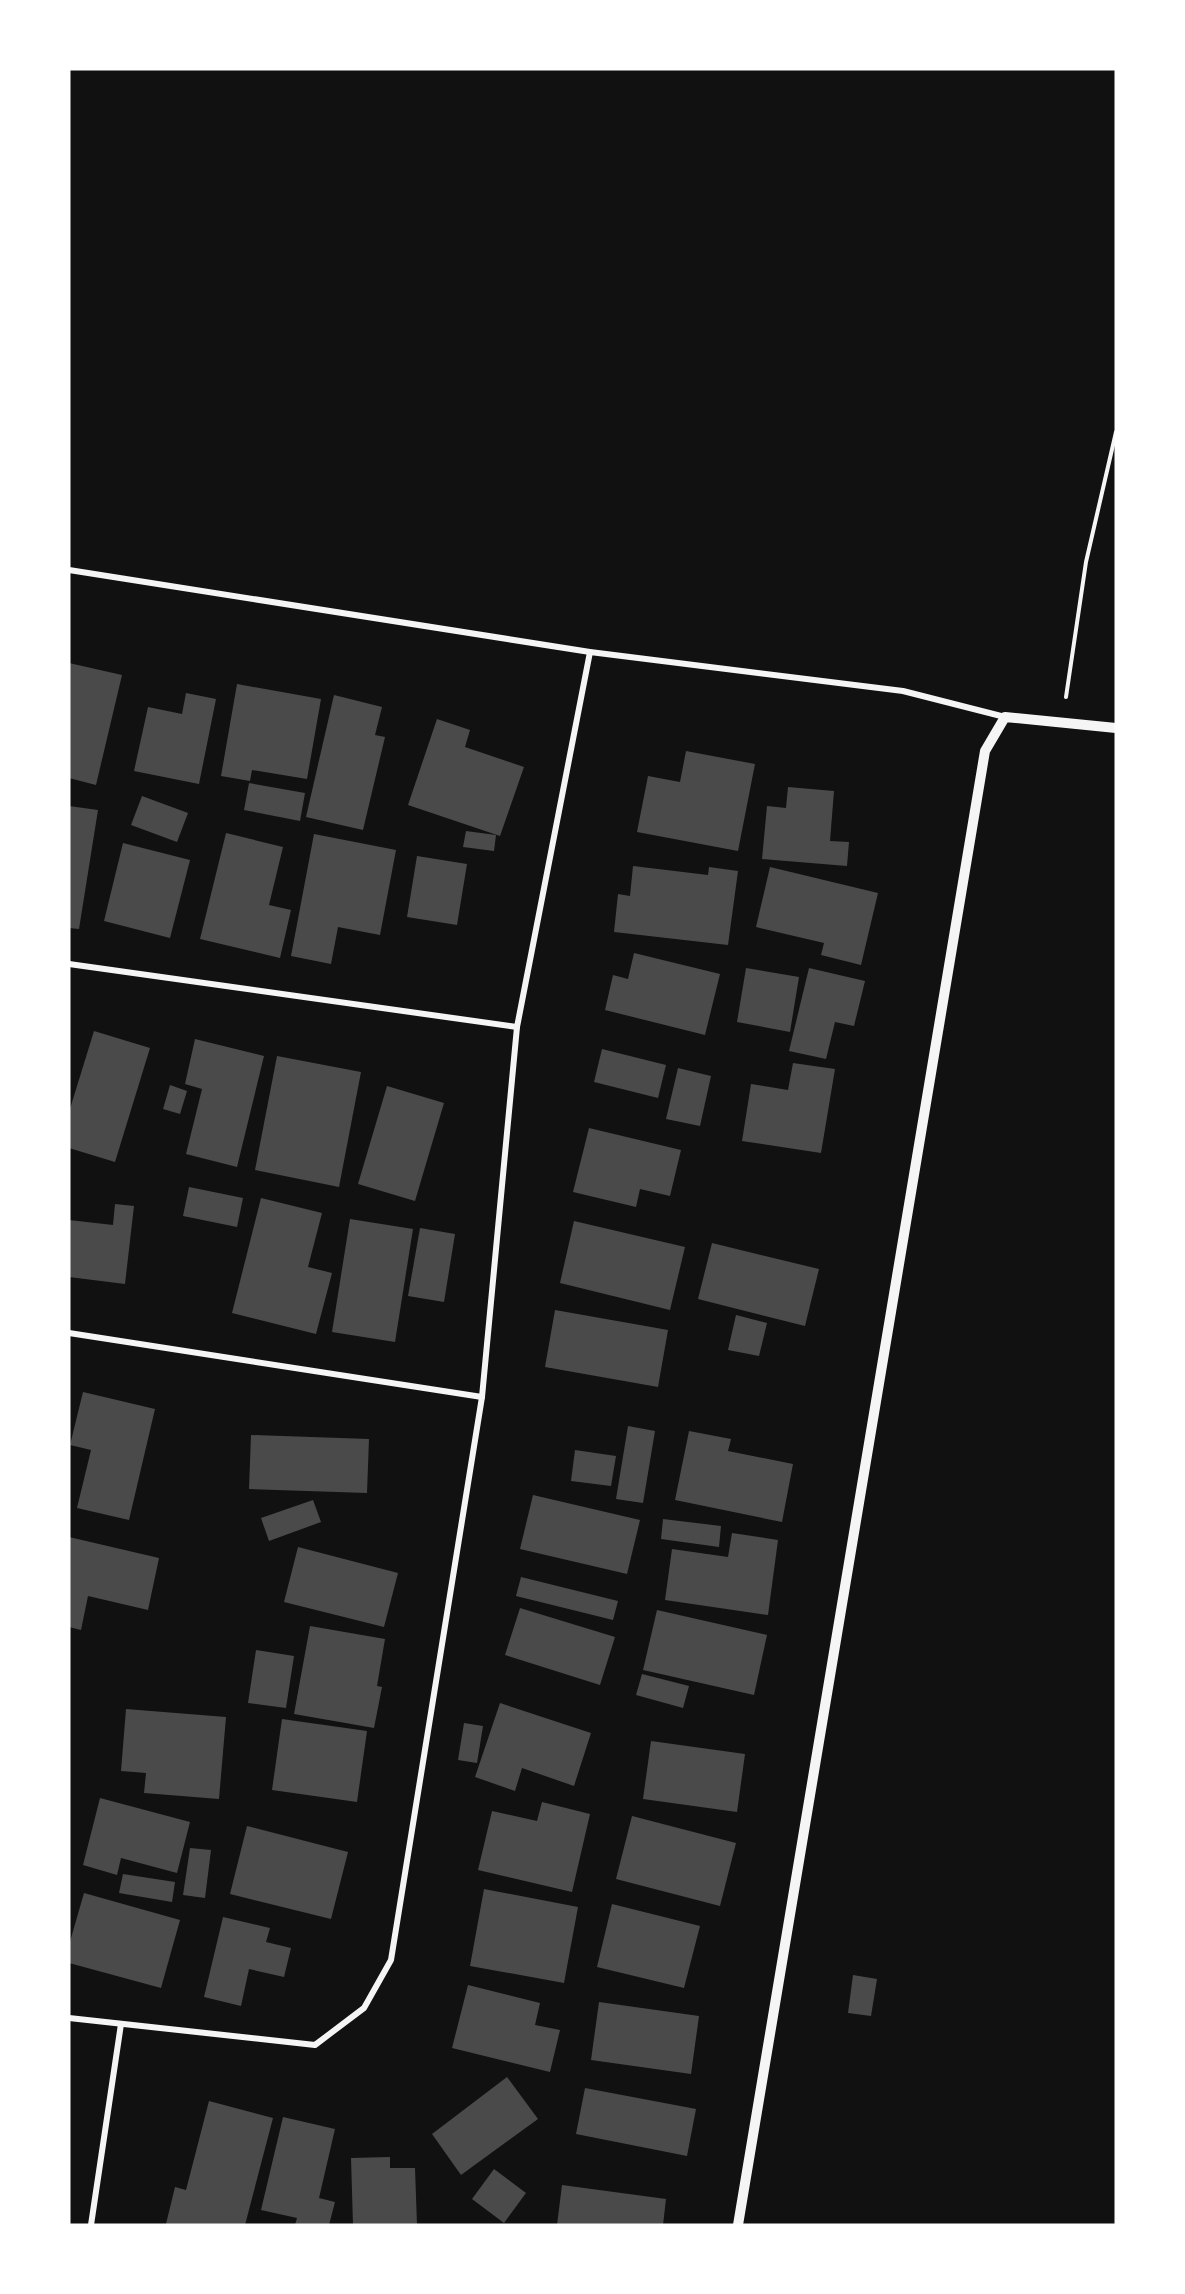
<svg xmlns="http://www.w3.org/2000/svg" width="1185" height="2294" font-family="Jost,sans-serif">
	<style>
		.building { fill: #4a4a4a }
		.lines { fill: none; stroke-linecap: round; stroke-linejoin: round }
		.path { stroke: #f5f5f5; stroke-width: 4 }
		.minor { stroke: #f5f5f5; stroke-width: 6 }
		.tertiary { stroke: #f5f5f5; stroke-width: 10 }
	</style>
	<rect width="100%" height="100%" fill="#111"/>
	<!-- building -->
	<g class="building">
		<path d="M 69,663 L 122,675 L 96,785 L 69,778 Z"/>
		<path d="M 237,684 L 321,699 L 307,779 L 252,770 L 250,781 L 221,776 Z"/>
		<path d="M 186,693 L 216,699 L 199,784 L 134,771 L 148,707 L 182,714 Z"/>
		<path d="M 334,695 L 382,707 L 375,735 L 385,737 L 363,830 L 306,817 Z"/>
		<path d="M 437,719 L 470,730 L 465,747 L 524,767 L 500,836 L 408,805 Z"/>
		<path d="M 686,751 L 755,764 L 738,851 L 637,832 L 648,776 L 680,782 Z"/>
		<path d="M 249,783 L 305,793 L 300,821 L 244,810 Z"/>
		<path d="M 788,787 L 834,791 L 830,841 L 849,842 L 847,866 L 762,859 L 767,806 L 786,808 Z"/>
		<path d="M 142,796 L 188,813 L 177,842 L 131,825 Z"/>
		<path d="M 69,806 L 98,810 L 79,929 L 69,928 Z"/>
		<path d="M 466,831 L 496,835 L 494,851 L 463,847 Z"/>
		<path d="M 226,833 L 283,847 L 269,905 L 291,910 L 280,958 L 200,939 Z"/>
		<path d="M 314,834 L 396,850 L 380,935 L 338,927 L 331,964 L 291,956 Z"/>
		<path d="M 123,843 L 190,860 L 170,938 L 104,921 Z"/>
		<path d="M 417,856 L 467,864 L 457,925 L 407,917 Z"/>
		<path d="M 633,866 L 708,875 L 709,867 L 738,871 L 728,945 L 614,932 L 618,894 L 630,896 Z"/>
		<path d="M 770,867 L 878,893 L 861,965 L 821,955 L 824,943 L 756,927 Z"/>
		<path d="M 634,953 L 720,974 L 705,1035 L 605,1010 L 613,975 L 628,979 Z"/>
		<path d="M 746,968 L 799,977 L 790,1032 L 737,1022 Z"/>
		<path d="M 809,968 L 865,981 L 854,1026 L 835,1022 L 826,1059 L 789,1051 Z"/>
		<path d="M 94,1031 L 150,1048 L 115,1162 L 69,1148 L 69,1112 Z"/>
		<path d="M 195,1039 L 264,1056 L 237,1167 L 186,1154 L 202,1089 L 185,1084 Z"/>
		<path d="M 602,1049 L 666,1065 L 658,1098 L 594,1082 Z"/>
		<path d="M 277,1056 L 361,1072 L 339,1187 L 255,1170 Z"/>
		<path d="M 793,1063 L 835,1069 L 821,1153 L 742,1141 L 751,1084 L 788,1090 Z"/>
		<path d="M 678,1068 L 711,1076 L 700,1126 L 666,1119 Z"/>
		<path d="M 170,1085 L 187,1091 L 180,1114 L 163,1109 Z"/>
		<path d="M 387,1086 L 444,1103 L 415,1201 L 358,1184 Z"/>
		<path d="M 589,1128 L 681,1150 L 670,1196 L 640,1189 L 636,1207 L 573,1192 Z"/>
		<path d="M 189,1187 L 243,1198 L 237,1227 L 183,1216 Z"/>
		<path d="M 261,1198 L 322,1213 L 308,1267 L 332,1273 L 316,1334 L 232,1313 Z"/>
		<path d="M 115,1204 L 134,1206 L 125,1284 L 69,1277 L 69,1220 L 113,1225 Z"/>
		<path d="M 350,1219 L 413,1229 L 395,1342 L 332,1332 Z"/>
		<path d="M 574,1221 L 685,1247 L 670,1310 L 560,1283 Z"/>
		<path d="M 420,1228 L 455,1234 L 444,1302 L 408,1296 Z"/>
		<path d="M 712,1243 L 819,1269 L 805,1326 L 698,1299 Z"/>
		<path d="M 555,1310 L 668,1330 L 658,1387 L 545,1367 Z"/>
		<path d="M 736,1315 L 767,1323 L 759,1356 L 728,1350 Z"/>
		<path d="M 83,1392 L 155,1409 L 129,1520 L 77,1508 L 91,1450 L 70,1445 Z"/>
		<path d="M 628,1426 L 655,1431 L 643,1503 L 616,1499 Z"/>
		<path d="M 689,1431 L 731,1439 L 728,1451 L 793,1464 L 782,1522 L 675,1500 Z"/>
		<path d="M 251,1435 L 369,1439 L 367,1493 L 249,1489 Z"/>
		<path d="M 575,1450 L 616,1456 L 611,1486 L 571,1481 Z"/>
		<path d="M 533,1495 L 640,1520 L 627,1574 L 520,1549 Z"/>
		<path d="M 313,1500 L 321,1522 L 269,1541 L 261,1518 Z"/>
		<path d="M 663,1519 L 721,1526 L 719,1547 L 661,1539 Z"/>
		<path d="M 732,1533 L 778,1540 L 768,1615 L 665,1600 L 672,1549 L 728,1557 Z"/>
		<path d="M 69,1537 L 159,1558 L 148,1610 L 88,1596 L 81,1630 L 69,1627 Z"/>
		<path d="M 298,1547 L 398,1573 L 384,1627 L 284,1602 Z"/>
		<path d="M 521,1577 L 618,1601 L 613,1620 L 516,1596 Z"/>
		<path d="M 520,1608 L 615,1637 L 600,1685 L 505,1655 Z"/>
		<path d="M 657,1610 L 767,1635 L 754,1695 L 643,1670 Z"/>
		<path d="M 310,1626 L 385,1639 L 377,1686 L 382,1687 L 374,1728 L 294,1714 Z"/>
		<path d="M 256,1650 L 294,1656 L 286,1708 L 248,1703 Z"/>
		<path d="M 642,1674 L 689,1686 L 683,1708 L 636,1695 Z"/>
		<path d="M 500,1703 L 591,1733 L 574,1786 L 522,1768 L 515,1791 L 475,1777 Z"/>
		<path d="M 126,1709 L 226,1717 L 219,1799 L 144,1793 L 146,1773 L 121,1771 Z"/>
		<path d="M 282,1719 L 367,1731 L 357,1802 L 272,1790 Z"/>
		<path d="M 464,1723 L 483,1726 L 477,1763 L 458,1760 Z"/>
		<path d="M 651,1741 L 745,1754 L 737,1812 L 643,1799 Z"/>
		<path d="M 100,1798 L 190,1822 L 177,1873 L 121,1858 L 117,1875 L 83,1865 Z"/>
		<path d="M 542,1802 L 590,1814 L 572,1892 L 478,1870 L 492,1811 L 537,1821 Z"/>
		<path d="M 632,1816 L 736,1843 L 720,1906 L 616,1879 Z"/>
		<path d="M 247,1826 L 348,1852 L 331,1919 L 230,1894 Z"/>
		<path d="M 190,1848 L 211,1850 L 205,1898 L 183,1895 Z"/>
		<path d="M 123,1874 L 175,1882 L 172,1902 L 119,1893 Z"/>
		<path d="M 484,1889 L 578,1907 L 564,1983 L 470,1966 Z"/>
		<path d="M 84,1893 L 180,1920 L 161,1988 L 69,1963 L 69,1945 Z"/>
		<path d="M 612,1904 L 700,1926 L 684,1988 L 597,1967 Z"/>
		<path d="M 223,1917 L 270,1928 L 266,1942 L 291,1948 L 284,1977 L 249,1969 L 241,2006 L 204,1997 Z"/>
		<path d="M 853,1975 L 877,1979 L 871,2016 L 848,2013 Z"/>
		<path d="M 468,1985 L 540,2003 L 535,2025 L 560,2030 L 550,2072 L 452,2048 Z"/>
		<path d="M 599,2002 L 699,2016 L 691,2074 L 591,2060 Z"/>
		<path d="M 507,2077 L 538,2119 L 461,2175 L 432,2134 Z"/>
		<path d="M 585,2088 L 696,2109 L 687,2156 L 576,2134 Z"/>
		<path d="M 209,2101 L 273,2118 L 245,2225 L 166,2224 L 175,2187 L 186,2190 Z"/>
		<path d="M 283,2117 L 335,2129 L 319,2198 L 335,2202 L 329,2225 L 295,2225 L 297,2218 L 261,2210 Z"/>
		<path d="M 390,2157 L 390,2168 L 415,2168 L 417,2225 L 353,2225 L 351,2158 Z"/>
		<path d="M 494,2169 L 526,2193 L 504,2223 L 472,2199 Z"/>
		<path d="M 562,2185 L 666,2199 L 663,2225 L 557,2225 Z"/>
	</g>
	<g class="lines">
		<!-- path -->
		<path class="path" d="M 1066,697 L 1086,562 L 1116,432"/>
		<!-- minor -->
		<g class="minor">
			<path d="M 69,570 L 590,652 L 903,691 L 1005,717"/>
			<path d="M 69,964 L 517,1027"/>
			<path d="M 69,1333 L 482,1397"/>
			<path d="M 69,2018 L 315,2045 L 364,2008 L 391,1960 L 482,1397 L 517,1027 L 590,652"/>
			<path d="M 91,2225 L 121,2024"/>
		</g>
		<!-- tertiary -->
		<path class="tertiary" d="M 738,2225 L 985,751 L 1005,717 L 1116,728"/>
	</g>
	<!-- border -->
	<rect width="1185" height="2294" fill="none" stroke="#ffffff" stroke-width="141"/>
</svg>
